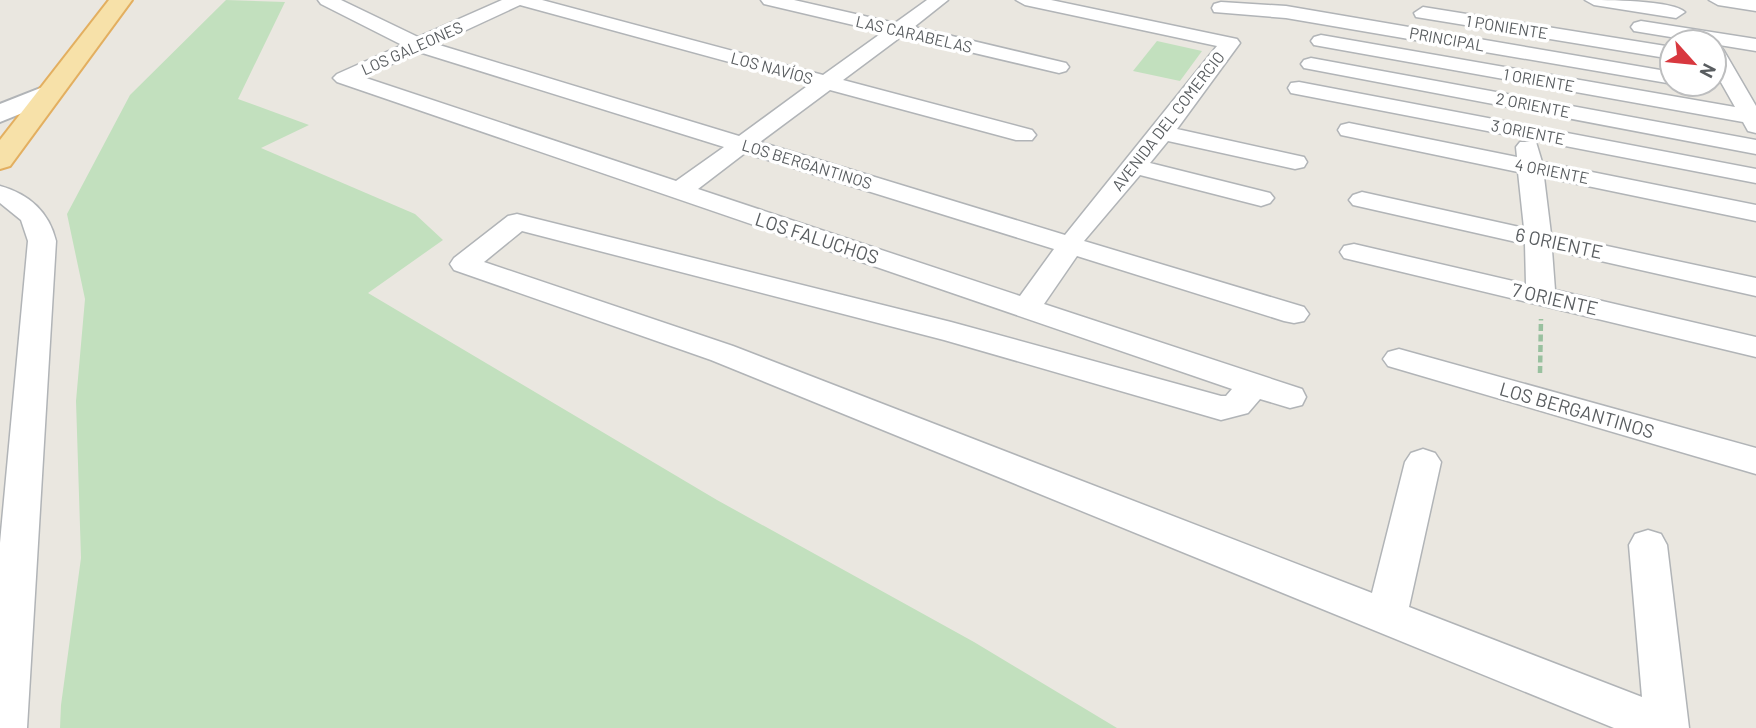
<svg xmlns="http://www.w3.org/2000/svg" width="1756" height="728" font-family="Barlow,sans-serif">
	<style>
		.green { fill: #c2e0be }
		.lines { fill: none; stroke-linecap: round; stroke-linejoin: round }
		.minor-casing { stroke: #b1b4b7; stroke-width: 3 }
		.tertiary-casing { stroke: #b1b4b7; stroke-width: 4 }
		.primary-casing { stroke: #e3af60; stroke-width: 4 }
		.path { stroke: #99c19f; stroke-width: 4.5; stroke-dasharray: 7 3.5; stroke-linecap: butt }
		.minor { fill: #fff; fill-rule: evenodd }
		.tertiary { fill: #fff; fill-rule: evenodd }
		.primary { fill: #f7e1a9; fill-rule: evenodd }
		.labels { text-anchor: middle; stroke-width: 7; stroke-linejoin: round; paint-order: stroke }
		.far-street-label { font-size: 16px; fill: #595d60; stroke: #fff }
		.street-label { font-size: 19px; fill: #595d60; stroke: #fff }
	</style>
	<rect width="100%" height="100%" fill="#eae7e0"/>
	<!-- green -->
	<g class="green">
		<path d="M 226,0 L 285,2 L 238,99 L 309,125 L 261,148 L 415,214 L 443,240 L 368,293 L 717,500 L 974,642 L 1117,728 L 60,728 L 61,705 L 81,558 L 76,401 L 85,299 L 67,214 L 130,95 Z"/>
		<path d="M 1157,41 L 1202,51 L 1180,81 L 1133,71 Z"/>
	</g>
	<g class="lines">
		<!-- minor casing -->
		<g class="minor-casing">
			<g id="minor">
				<path d="M 318,0 L 341,0 L 418,37 L 502,0 L 542,0 L 823,75 L 883,32 L 764,4 L 761,0 L 794,0 L 895,23 L 927,0 L 948,0 L 914,27 L 1066,63 L 1069,67 L 1066,71 L 1059,73 L 902,36 L 843,80 L 1032,130 L 1036,135 L 1032,140 L 1016,140 L 830,90 L 760,142 L 1065,235 L 1217,46 L 1025,5 L 1016,0 L 1051,0 L 1237,39 L 1240,43 L 1177,129 L 1304,157 L 1307,162 L 1304,167 L 1295,169 L 1168,141 L 1150,163 L 1270,193 L 1274,198 L 1270,203 L 1261,206 L 1140,175 L 1084,241 L 1304,307 L 1309,314 L 1304,321 L 1294,323 L 1284,321 L 1077,256 L 1044,304 L 1302,389 L 1306,397 L 1302,405 L 1290,408 L 1260,399 L 1248,413 L 1221,420 L 944,340 L 522,231 L 484,262 L 733,346 L 1372,593 L 1405,462 L 1411,453 L 1423,449 L 1435,453 L 1441,462 L 1409,607 L 1642,697 L 1629,545 L 1635,534 L 1648,530 L 1661,534 L 1667,545 L 1689,728 L 1614,728 L 711,360 L 454,270 L 450,264 L 454,258 L 508,216 L 517,214 L 951,322 L 1221,396 L 1226,396 L 1232,389 L 337,82 L 333,78 L 337,74 L 402,45 L 321,4 ZM 520,5 L 810,84 L 739,136 L 436,44 ZM 419,52 L 724,147 L 676,181 L 363,77 ZM 745,153 L 1054,249 L 1020,296 L 698,189 Z"/>
				<path d="M 1585,0 C 1606,0 1672,0 1685,12 L 1676,18 L 1594,5 Z"/>
				<path d="M 1709,0 L 1756,0 L 1756,11 L 1718,5 Z"/>
				<path d="M 1221,2 L 1286,6 L 1672,72 L 1673,84 L 1286,18 L 1214,12 L 1212,8 L 1214,4 Z"/>
				<path d="M 1423,7 L 1672,47 L 1672,59 L 1416,17 L 1414,13 Z"/>
				<path d="M 1641,21 L 1756,39 L 1756,51 L 1634,31 L 1631,27 L 1634,23 Z"/>
				<path d="M 1321,35 L 1735,107 L 1714,70 L 1714,45 L 1721,47 L 1724,51 L 1756,106 L 1756,133 L 1748,131 L 1743,122 L 1314,45 L 1311,41 L 1314,37 Z"/>
				<path d="M 1311,58 L 1756,140 L 1756,154 L 1304,68 L 1301,64 L 1304,60 Z"/>
				<path d="M 1299,82 L 1756,169 L 1756,183 L 1291,93 L 1288,88 L 1291,83 Z"/>
				<path d="M 1349,123 L 1517,157 L 1516,147 L 1520,142 L 1536,142 L 1542,162 L 1756,205 L 1756,221 L 1544,177 L 1551,234 L 1756,278 L 1756,296 L 1552,250 L 1555,290 L 1756,337 L 1756,357 L 1344,258 L 1340,252 L 1344,246 L 1354,244 L 1526,284 L 1525,244 L 1353,205 L 1349,200 L 1353,195 L 1362,192 L 1524,228 L 1518,172 L 1341,135 L 1338,130 L 1341,125 Z"/>
				<path d="M 0,186 C 29,194 49,212 56,241 L 27,728 L 0,728 L 0,543 L 28,241 L 21,220 L 0,203 Z"/>
				<path d="M 1399,349 L 1756,448 L 1756,474 L 1388,366 L 1383,359 L 1388,352 Z"/>
			</g>
		</g>
		<!-- tertiary casing -->
		<g class="tertiary-casing">
			<path id="tertiary" d="M 48,85 L 57,87 L 61,93 L 57,99 L 0,122 L 0,104 Z"/>
		</g>
		<!-- primary casing -->
		<g class="primary-casing">
			<path id="primary" d="M 109,0 L 132,0 L 10,166 L 0,169 L 0,140 Z"/>
		</g>
		<!-- path -->
		<path class="path" d="M 1540,373 L 1541,319"/>
		<!-- minor -->
		<use href="#minor" class="minor"/>
		<!-- tertiary -->
		<use href="#tertiary" class="tertiary"/>
		<!-- primary -->
		<use href="#primary" class="primary"/>
	</g>
	<g class="labels">
		<!-- far-street labels -->
		<g class="far-street-label">
			<text transform="translate(1507 27) rotate(9)" y="6">1 PONIENTE</text>
			<text transform="translate(914 34) rotate(13)" y="6">LAS CARABELAS</text>
			<text transform="translate(1447 39) rotate(10)" y="6">PRINCIPAL</text>
			<text transform="translate(412 48) rotate(-24)" y="6">LOS GALEONES</text>
			<text transform="translate(772 68) rotate(15)" y="6">LOS NAVÍOS</text>
			<text transform="translate(1539 80) rotate(10)" y="6">1 ORIENTE</text>
			<text transform="translate(1533 105) rotate(11)" y="6">2 ORIENTE</text>
			<text transform="translate(1168 121) rotate(-52)" y="6">AVENIDA DEL COMERCIO</text>
			<text transform="translate(1528 132) rotate(11)" y="6">3 ORIENTE</text>
			<text transform="translate(807 164) rotate(17)" y="6">LOS BERGANTINOS</text>
			<text transform="translate(1552 171) rotate(11)" y="6">4 ORIENTE</text>
		</g>
		<!-- street labels -->
		<g class="street-label">
			<text transform="translate(817 238) rotate(18)" y="7">LOS FALUCHOS</text>
			<text transform="translate(1559 243) rotate(12)" y="7">6 ORIENTE</text>
			<text transform="translate(1555 299) rotate(13)" y="7">7 ORIENTE</text>
			<text transform="translate(1577 410) rotate(16)" y="7">LOS BERGANTINOS</text>
		</g>
	</g>
	<!-- north arrow -->
	<g transform="translate(1693 63) rotate(117)"><circle r="33" fill="#ffffff" stroke="#bdbebf" stroke-width="2"/>
	<path d="M0-5L12 26L0 18L-12 26Z" fill="#d8383f"/>
	<text y="-10" font-size="19" font-weight="bold" text-anchor="middle" fill="#595d60">N</text>
	</g>
</svg>
